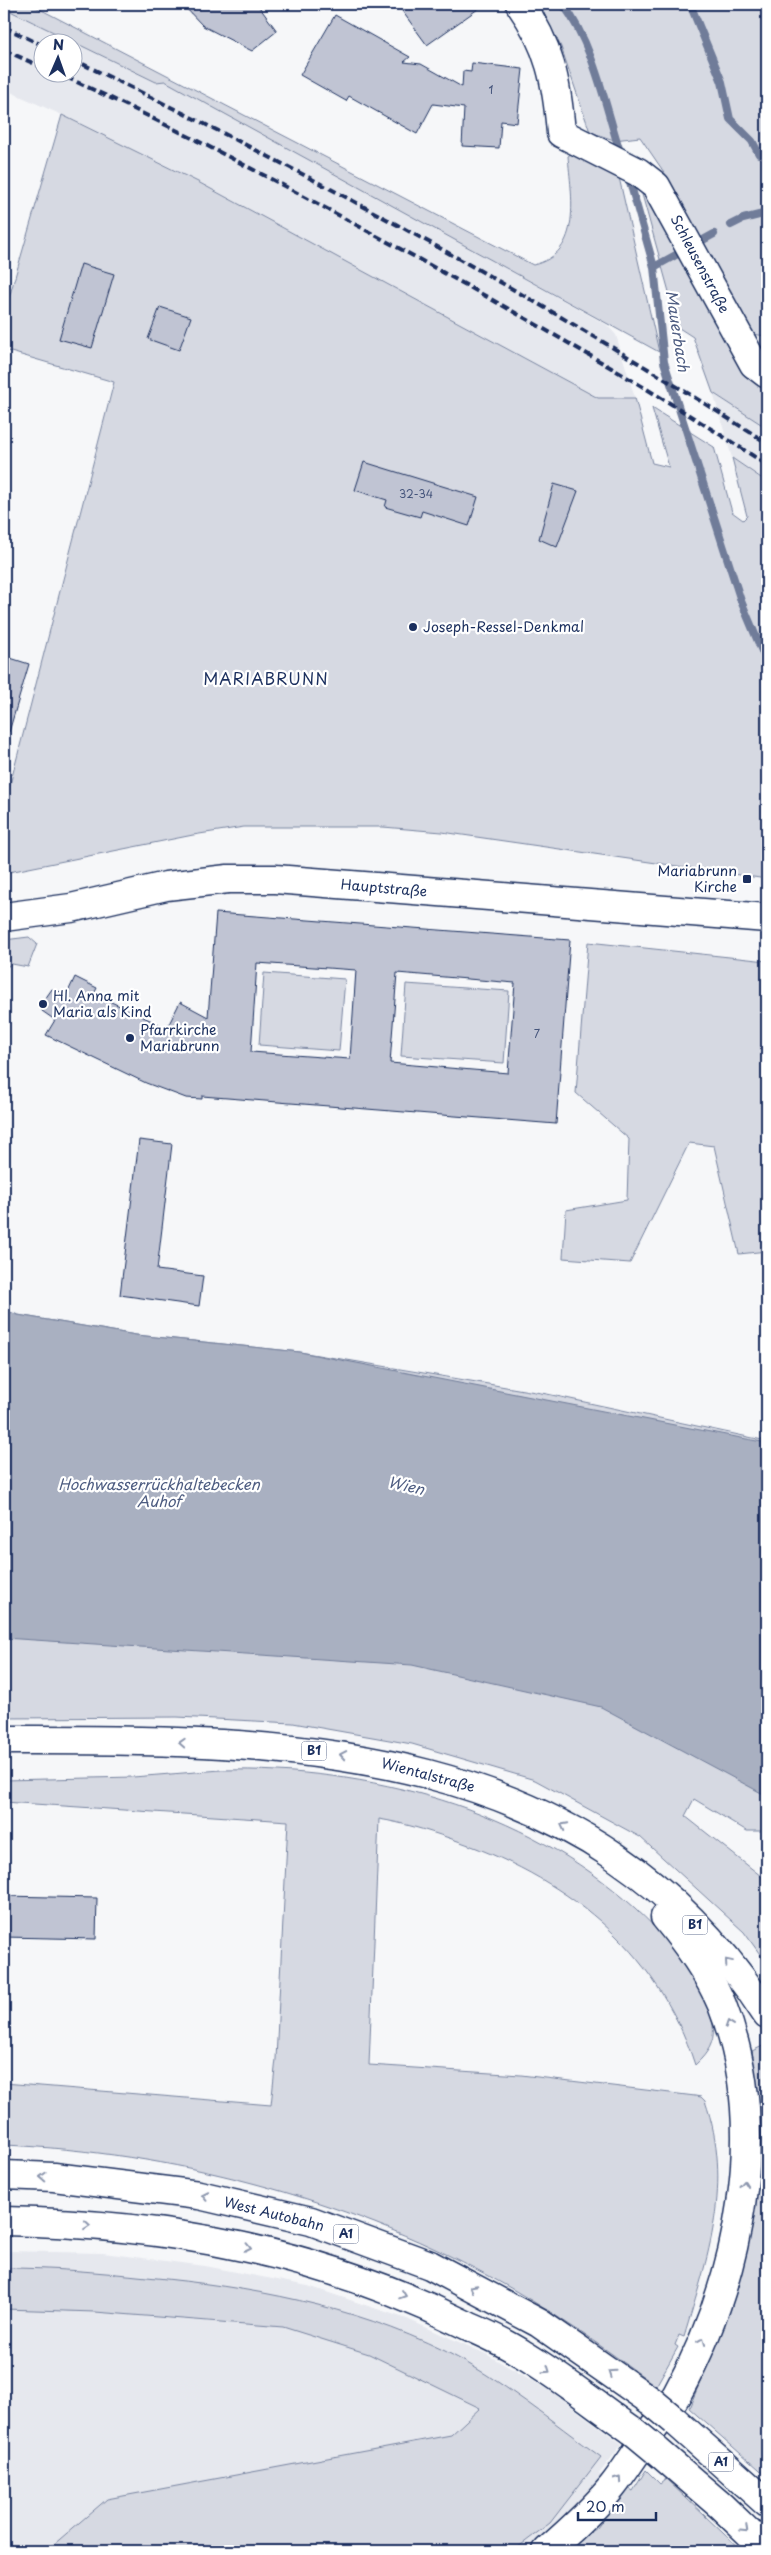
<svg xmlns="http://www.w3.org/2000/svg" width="771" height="2555" font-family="'Playpen Sans',sans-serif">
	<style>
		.built { fill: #e6e8ee; fill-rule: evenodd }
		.green { fill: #d6d9e2; stroke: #7884a0 }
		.water { fill: #a9b0c1; stroke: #707c99 }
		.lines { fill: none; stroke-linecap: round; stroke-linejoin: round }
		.stream { stroke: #707c99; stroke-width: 8 }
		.building { fill: #c0c4d3; stroke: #1b2f5e; fill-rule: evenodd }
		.minor-casing { stroke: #1b2f5e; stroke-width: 31 }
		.major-casing { stroke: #1b2f5e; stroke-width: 31 }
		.highway-casing { stroke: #1b2f5e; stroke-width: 31 }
		.minor { stroke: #fff; stroke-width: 28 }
		.major { stroke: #fff; stroke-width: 28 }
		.highway { stroke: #fff; stroke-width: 28 }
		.rail { stroke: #1b2f5e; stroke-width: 4; stroke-dasharray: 8 4; stroke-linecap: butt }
		.highway-bridge-casing { stroke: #1b2f5e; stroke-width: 31; stroke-linecap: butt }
		.highway-bridge { stroke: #fff; stroke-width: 28 }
		.oneway { stroke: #8d97ae }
		.poi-dot { fill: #1b2f5e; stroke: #fff; stroke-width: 2 }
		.labels { text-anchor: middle; stroke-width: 4.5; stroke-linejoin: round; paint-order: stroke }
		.number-label { font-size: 11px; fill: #44547b }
		.shield { fill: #fff; stroke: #5f6d8e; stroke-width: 1 }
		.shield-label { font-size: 12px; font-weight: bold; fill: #1b2f5e }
		.street-label { font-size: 14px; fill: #1b2f5e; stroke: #fff }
		.poi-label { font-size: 14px; fill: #1b2f5e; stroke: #fff; text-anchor: start }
		.water-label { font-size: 15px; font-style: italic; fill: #4d5c81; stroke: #fff }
		.quarter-label { font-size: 16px; letter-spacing: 1px; fill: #1b2f5e; stroke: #fff }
	</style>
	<rect width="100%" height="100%" fill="#f6f7f9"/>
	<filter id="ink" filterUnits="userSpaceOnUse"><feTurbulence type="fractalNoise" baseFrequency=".02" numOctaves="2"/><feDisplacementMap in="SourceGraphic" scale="10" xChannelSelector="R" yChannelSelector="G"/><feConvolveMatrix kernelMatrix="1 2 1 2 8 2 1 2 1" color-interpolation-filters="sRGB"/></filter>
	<g filter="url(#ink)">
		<!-- built -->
		<g class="built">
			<path d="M 4,8 L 156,82 L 165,81 L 424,222 L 607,325 L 616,335 L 635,398 L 598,398 L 198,182 L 62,115 L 4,89 ZM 42,42 L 72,42 L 72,72 L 42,72 Z"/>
			<path d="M 713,393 L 767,428 L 767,482 L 732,458 Z"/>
			<path d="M 4,2251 L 103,2253 L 205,2266 L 308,2286 L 407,2319 L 486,2354 L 549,2390 L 622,2444 L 599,2474 L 603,2477 L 565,2519 L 528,2551 L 4,2551 Z"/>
		</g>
		<!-- green -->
		<g class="green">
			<path d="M 4,4 L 30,4 L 533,265 C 584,253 571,195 568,156 L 576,150 L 618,173 L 659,352 L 165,81 L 156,82 L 4,8 Z"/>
			<path d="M 539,4 L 767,4 L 767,336 L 751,334 L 668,178 L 640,137 L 614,140 L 590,132 L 561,47 Z"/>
			<path d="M 62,115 L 198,182 L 598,398 L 635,398 L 652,463 L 669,467 L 652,408 L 714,447 L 732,512 L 743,520 L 747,516 L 732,458 L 767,482 L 767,879 L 442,832 L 383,827 L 244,827 L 193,835 L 4,873 L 4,808 L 114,382 L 4,350 L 4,315 Z"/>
			<path d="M 640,187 L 658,199 L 757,382 L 767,388 L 767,428 L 713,393 L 693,337 L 679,328 Z"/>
			<path d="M 29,937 L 37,944 L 28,967 L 12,964 L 4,968 L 4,940 Z"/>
			<path d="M 588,942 L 767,961 L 767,1251 L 739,1254 L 714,1146 L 689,1143 L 630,1263 L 563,1258 L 566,1210 L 627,1200 L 629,1139 L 576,1093 Z"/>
			<path d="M 264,973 L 345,979 L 339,1051 L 259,1045 Z"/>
			<path d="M 406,984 L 509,991 L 504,1063 L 401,1056 Z"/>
			<path d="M 4,1310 L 18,1315 L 136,1335 L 300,1352 L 547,1394 L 767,1441 L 767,1831 L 747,1831 L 694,1799 L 685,1816 L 761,1876 L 767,1889 L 767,1964 L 744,1932 L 640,1837 L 535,1780 L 412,1744 L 293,1723 L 177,1717 L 4,1718 Z"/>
			<path d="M 221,1770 C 368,1767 524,1807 635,1908 C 661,1932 686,1959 701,1991 C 714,2021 723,2040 695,2065 C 657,1947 563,1876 449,1838 C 426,1830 403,1823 379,1819 L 369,2065 L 521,2075 L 695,2096 L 701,2097 L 705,2101 C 734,2183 708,2257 684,2337 L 679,2335 L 675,2345 L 678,2347 L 656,2386 C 602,2346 548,2308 489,2276 C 343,2197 170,2152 4,2145 L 4,2083 L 271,2105 L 276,2059 L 288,1821 L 4,1802 L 4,1780 L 133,1777 Z"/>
			<path d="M 767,2044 L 767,2477 L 689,2408 L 716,2345 L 754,2206 L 760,2157 L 759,2101 L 752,2051 Z"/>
			<path d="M 4,2268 C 52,2268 99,2272 147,2277 C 250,2287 351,2305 445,2351 C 501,2379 551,2421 601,2457 L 550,2523 L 513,2551 L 46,2551 L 107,2499 L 451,2435 L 480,2408 L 369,2354 L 283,2327 L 95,2312 L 4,2309 Z"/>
			<path d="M 646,2470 L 660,2484 L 666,2479 L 742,2551 L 565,2551 L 597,2528 L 627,2487 L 633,2491 Z"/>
		</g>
		<!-- water -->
		<path class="water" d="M 4,1310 L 18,1315 L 136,1335 L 300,1352 L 767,1443 L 767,1796 L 601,1707 L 412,1665 L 4,1638 Z"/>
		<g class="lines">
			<!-- stream -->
			<g class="stream">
				<path d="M 563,4 C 594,46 605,105 621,155"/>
				<path d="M 690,4 L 722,82 L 730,119 L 752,141 L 759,154 L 767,156"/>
				<path d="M 628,175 L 654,267 L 664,362 L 741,601 L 767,663"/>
				<path d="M 731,225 L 743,219 L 767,213"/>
				<path d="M 654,267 L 714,234"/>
			</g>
		</g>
		<!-- building -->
		<g class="building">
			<path d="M 182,4 L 257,4 L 277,31 L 252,51 L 203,26 Z"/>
			<path d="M 397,4 L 485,4 L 427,45 Z"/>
			<path d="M 335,15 L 410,57 L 404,62 L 421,64 L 462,87 L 463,71 L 471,72 L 472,63 L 523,69 L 517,123 L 501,121 L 499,148 L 462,146 L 464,108 L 433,104 L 417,134 L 349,96 L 346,101 L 300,75 Z"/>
			<path d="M 81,264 L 114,274 L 92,348 L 59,339 Z"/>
			<path d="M 160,307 L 191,317 L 179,350 L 148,339 Z"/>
			<path d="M 364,462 L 478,497 L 469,526 L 422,511 L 420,517 L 385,507 L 387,500 L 355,490 Z"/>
			<path d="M 554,484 L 578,491 L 557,547 L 539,539 Z"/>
			<path d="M 4,656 L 29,664 L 9,732 L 4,731 Z"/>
			<path d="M 216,913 L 570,940 L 556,1124 L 202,1096 L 202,1099 L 186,1098 L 146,1083 L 46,1035 L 55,1020 L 42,1011 L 45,999 L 52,989 L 67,994 L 75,977 L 97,988 L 94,994 L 167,1028 L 180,1002 L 208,1017 ZM 257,963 L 356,970 L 350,1059 L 251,1052 ZM 397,973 L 515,983 L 508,1073 L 390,1063 Z"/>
			<path d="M 139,1140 L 172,1144 L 157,1270 L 203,1276 L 199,1306 L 120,1295 Z"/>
			<path d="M 4,1896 L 97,1898 L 96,1939 L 4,1937 Z"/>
		</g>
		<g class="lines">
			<!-- minor casing -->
			<g class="minor-casing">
				<path id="minor" d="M 520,4 C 550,46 557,83 561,133 L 638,172 L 656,186 L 754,364 L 767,374"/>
			</g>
			<!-- major casing -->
			<g class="major-casing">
				<g id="major">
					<path d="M 4,917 L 71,908 L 166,886 L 228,879 L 275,879 L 767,918"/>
					<path d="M 4,1740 C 295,1739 592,1741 767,2015"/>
					<path d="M 547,2551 C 570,2531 592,2511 612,2487 C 625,2471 636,2452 649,2435 C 658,2422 669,2408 677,2394 C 739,2281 771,2129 722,2005 C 708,1972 688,1945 665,1917"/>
				</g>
			</g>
			<!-- highway casing -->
			<g class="highway-casing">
				<g id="highway">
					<path d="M 4,2175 L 54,2177 L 199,2195 L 311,2221 L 430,2265 L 539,2323 L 651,2401"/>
					<path d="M 4,2221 C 166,2224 318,2251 464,2324 C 483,2333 503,2341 521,2353 C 560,2376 596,2405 633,2431"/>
					<path d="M 675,2421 L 767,2503"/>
					<path d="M 656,2450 L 721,2506 L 767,2550"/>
				</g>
			</g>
			<!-- minor -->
			<use href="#minor" class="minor"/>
			<!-- major -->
			<use href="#major" class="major"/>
			<!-- highway -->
			<use href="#highway" class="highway"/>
			<!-- rail -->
			<g class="rail">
				<path d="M 4,27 L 42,45"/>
				<path d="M 4,50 L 42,67"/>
				<path d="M 72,59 C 311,173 545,301 767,443"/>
				<path d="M 55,72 C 178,128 297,192 415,257 C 535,323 654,390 767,465"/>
			</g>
			<!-- highway-bridge casing -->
			<g class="highway-bridge-casing">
				<g id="highway-bridge">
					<path d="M 651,2401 L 675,2421"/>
					<path d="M 633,2431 L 656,2450"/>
				</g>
			</g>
			<!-- highway-bridge -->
			<use href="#highway-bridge" class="highway-bridge"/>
		</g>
		<!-- one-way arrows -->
		<defs><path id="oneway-chevron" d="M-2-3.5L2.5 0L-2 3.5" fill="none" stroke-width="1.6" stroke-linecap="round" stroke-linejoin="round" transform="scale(1.25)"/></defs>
		<g class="oneway">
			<use href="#oneway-chevron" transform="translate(182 1743) rotate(-177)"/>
			<use href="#oneway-chevron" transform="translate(343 1755) rotate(-170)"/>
			<use href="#oneway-chevron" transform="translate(564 1826) rotate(-153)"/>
			<use href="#oneway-chevron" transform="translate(728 1962) rotate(-130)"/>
			<use href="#oneway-chevron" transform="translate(729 2024) rotate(-109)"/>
			<use href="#oneway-chevron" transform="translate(43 2177) rotate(-178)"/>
			<use href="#oneway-chevron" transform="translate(744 2184) rotate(-85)"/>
			<use href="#oneway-chevron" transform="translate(205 2196) rotate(-168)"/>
			<use href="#oneway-chevron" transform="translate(87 2225) rotate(5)"/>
			<use href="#oneway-chevron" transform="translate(248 2248) rotate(12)"/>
			<use href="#oneway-chevron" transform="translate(473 2288) rotate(-152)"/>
			<use href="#oneway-chevron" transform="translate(403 2295) rotate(19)"/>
			<use href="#oneway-chevron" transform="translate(702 2341) rotate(-68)"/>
			<use href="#oneway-chevron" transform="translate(547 2370) rotate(35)"/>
			<use href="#oneway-chevron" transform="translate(611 2373) rotate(-145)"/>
			<use href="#oneway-chevron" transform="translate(618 2479) rotate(-55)"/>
			<use href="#oneway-chevron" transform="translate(745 2529) rotate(44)"/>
		</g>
	</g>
	<!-- markers -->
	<g class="poi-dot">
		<circle cx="413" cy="627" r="5"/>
		<rect x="742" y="874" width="10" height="10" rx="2.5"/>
		<circle cx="43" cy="1004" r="5"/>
		<circle cx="130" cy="1038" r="5"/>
	</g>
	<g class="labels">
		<!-- number labels -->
		<g class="number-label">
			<text x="491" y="94">1</text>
			<text x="416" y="498">32-34</text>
			<text x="537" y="1038">7</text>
		</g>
		<!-- shield labels -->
		<g class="shield">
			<rect x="301.5" y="1741.5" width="25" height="19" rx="4"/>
			<rect x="682.5" y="1915.5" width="25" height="19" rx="4"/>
			<rect x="333.5" y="2224.5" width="25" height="19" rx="4"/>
			<rect x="708.5" y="2452.5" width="25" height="19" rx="4"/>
		</g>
		<g class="shield-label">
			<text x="314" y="1755">B1</text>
			<text x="695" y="1929">B1</text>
			<text x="346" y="2238">A1</text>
			<text x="721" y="2466">A1</text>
		</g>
		<!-- street labels -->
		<g class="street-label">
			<text transform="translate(700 264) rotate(62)" y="5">Schleusenstraße</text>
			<text transform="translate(384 888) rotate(5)" y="5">Hauptstraße</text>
			<text transform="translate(428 1775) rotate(15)" y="5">Wientalstraße</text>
			<text transform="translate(274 2214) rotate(14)" y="5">West Autobahn</text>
		</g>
		<!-- poi labels -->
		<g class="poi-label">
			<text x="423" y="632">Joseph-Ressel-Denkmal</text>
			<text x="737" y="876" text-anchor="end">Mariabrunn<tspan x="737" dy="16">Kirche</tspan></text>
			<text x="53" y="1001">Hl. Anna mit<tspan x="53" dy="16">Maria als Kind</tspan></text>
			<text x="140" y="1035">Pfarrkirche<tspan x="140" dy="16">Mariabrunn</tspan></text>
		</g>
		<!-- water labels -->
		<g class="water-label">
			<text transform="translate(677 331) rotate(81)" y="5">Mauerbach</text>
			<text x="159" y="1490">Hochwasserrückhaltebecken<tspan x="159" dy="17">Auhof</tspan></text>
			<text transform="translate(406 1486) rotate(14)" y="5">Wien</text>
		</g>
		<!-- quarter labels -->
		<g class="quarter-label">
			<text x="266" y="685">MARIABRUNN</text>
		</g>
	</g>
	<!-- margin -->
	<rect width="771" height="2555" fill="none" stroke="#fff" stroke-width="20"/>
	<rect x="10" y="10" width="751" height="2535" fill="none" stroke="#1b2f5e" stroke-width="2" filter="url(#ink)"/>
	<!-- north arrow -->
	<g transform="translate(58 58) rotate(2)"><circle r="24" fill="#ffffff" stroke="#a4acbf"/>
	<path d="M0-4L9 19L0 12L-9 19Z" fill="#1b2f5e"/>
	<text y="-8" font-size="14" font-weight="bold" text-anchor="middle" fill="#1b2f5e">N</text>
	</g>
	<!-- scale -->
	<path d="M578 2512v8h78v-8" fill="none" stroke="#1b2f5e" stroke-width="2.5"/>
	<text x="586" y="2512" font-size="15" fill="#1b2f5e" stroke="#ffffff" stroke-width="4" paint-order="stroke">20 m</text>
</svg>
